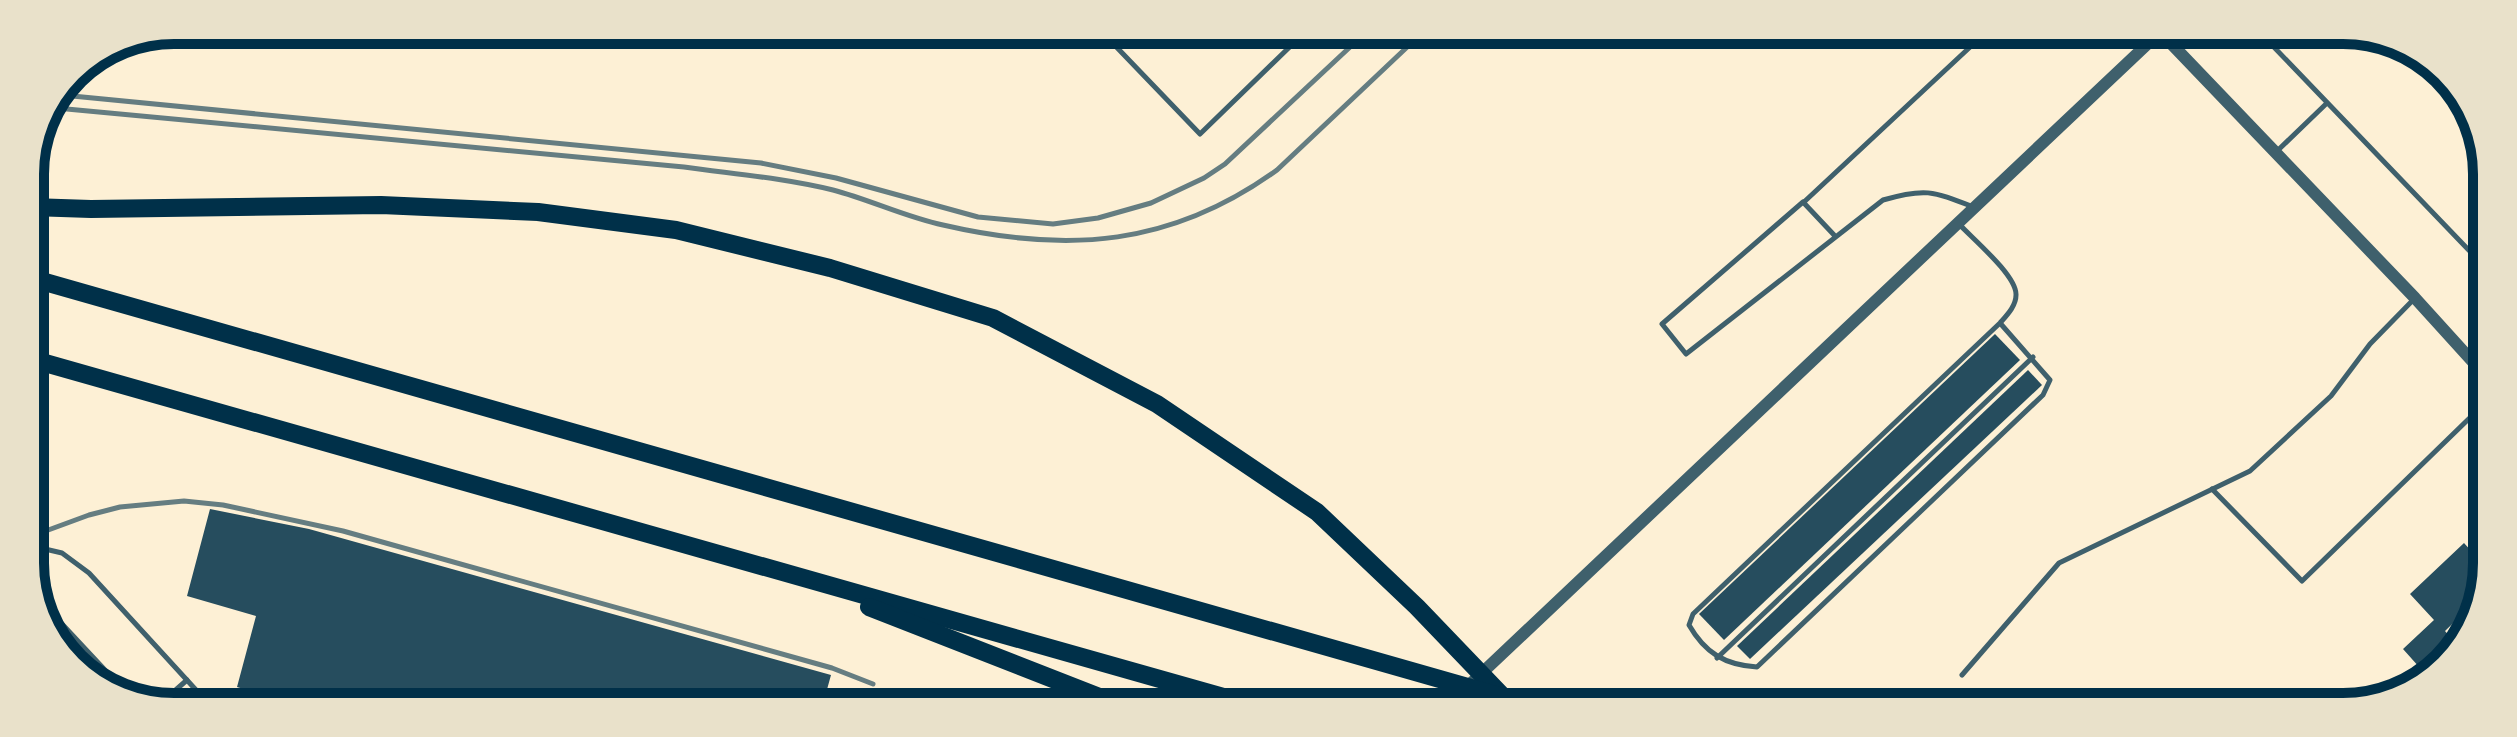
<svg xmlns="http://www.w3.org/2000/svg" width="2517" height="737" font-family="'Asap Condensed',sans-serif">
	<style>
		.building { fill: #264d5e }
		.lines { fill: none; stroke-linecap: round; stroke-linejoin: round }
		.service { stroke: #3f606c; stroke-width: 5 }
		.tertiary { stroke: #3f606c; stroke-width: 12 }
		.motorway { stroke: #003049; stroke-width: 18 }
		.rail { stroke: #657d81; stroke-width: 5 }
		.rim { fill: none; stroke: #003049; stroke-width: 10 }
	</style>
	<rect width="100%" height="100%" fill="#fdf0d5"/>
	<!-- building -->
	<g class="building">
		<path d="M 1995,334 L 2020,360 L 1724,640 L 1699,614 Z"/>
		<path d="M 2028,370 L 2042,385 L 1750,659 L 1737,646 Z"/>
		<path d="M 210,509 L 309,529 L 831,675 L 823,704 L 291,703 L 237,687 L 256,616 L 187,596 Z"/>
		<path d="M 2464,543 L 2482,563 L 2482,595 L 2445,631 L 2451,638 L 2420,668 L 2403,649 L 2434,620 L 2410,594 Z"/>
	</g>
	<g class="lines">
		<!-- service -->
		<g class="service">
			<path d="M 1102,32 L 1200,134 L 1305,32"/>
			<path d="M 2267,35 L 2270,43 L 2484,266"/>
			<path d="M 2275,153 L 2327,103"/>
			<path d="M 1804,202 L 1984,34"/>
			<path d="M 1960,225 C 1973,239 2017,276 2016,295 C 2016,306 2007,315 2000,323 L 1693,614 L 1689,625 C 1705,653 1725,665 1757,667 L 2043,395 L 2050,380 L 2000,323"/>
			<path d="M 1835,236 L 1803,202 L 1662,324 L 1686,354 L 1883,200 C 1924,188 1933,191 1971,206"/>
			<path d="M 2212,489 L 2302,581 L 2483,405"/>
			<path d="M 32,553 L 45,549 L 62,553 L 89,573 L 207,702"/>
			<path d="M 34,594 L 132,699"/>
			<path d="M 1717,658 L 2033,357"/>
			<path d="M 1962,675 L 2059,563 L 2250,471 L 2331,396 L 2370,344 L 2415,298"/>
			<path d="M 162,702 L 187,680"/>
		</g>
		<!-- tertiary -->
		<g class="tertiary">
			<path d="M 2162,34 L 2415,298 L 2483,373"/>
			<path d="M 1448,705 L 2158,34"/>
		</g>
		<!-- motorway -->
		<g class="motorway">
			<path d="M 31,207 L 91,209 L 381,205 L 538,212 L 676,230 L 830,268 L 993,318 L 1157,404 L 1317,512 L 1417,607 L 1511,705"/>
			<path d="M 31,278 L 1531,705"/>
			<path d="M 31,359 L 1248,704"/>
			<path d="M 869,607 L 1117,704"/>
		</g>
		<!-- rail -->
		<g class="rail">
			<path d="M 62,95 L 761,163 L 836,178 L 978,217 L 1053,224 L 1098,218 L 1151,203 L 1204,178 L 1225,164 L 1365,33"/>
			<path d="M 56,108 L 684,167 C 734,174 784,178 833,190 C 871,200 905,217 943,225 C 1068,254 1172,246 1277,170 L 1422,33"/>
			<path d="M 32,536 L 89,515 L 120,507 L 184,501 L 223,505 L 343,531 L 832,668 L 873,684"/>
		</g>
	</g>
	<!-- crop -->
	<path d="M0 0H2517V737H0ZM174 44H2343A130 130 0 0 1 2473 174V563A130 130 0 0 1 2343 693H174A130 130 0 0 1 44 563V174A130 130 0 0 1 174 44Z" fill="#e9e1ca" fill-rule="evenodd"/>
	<path class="rim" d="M174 44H2343A130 130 0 0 1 2473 174V563A130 130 0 0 1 2343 693H174A130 130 0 0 1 44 563V174A130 130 0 0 1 174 44Z"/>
</svg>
